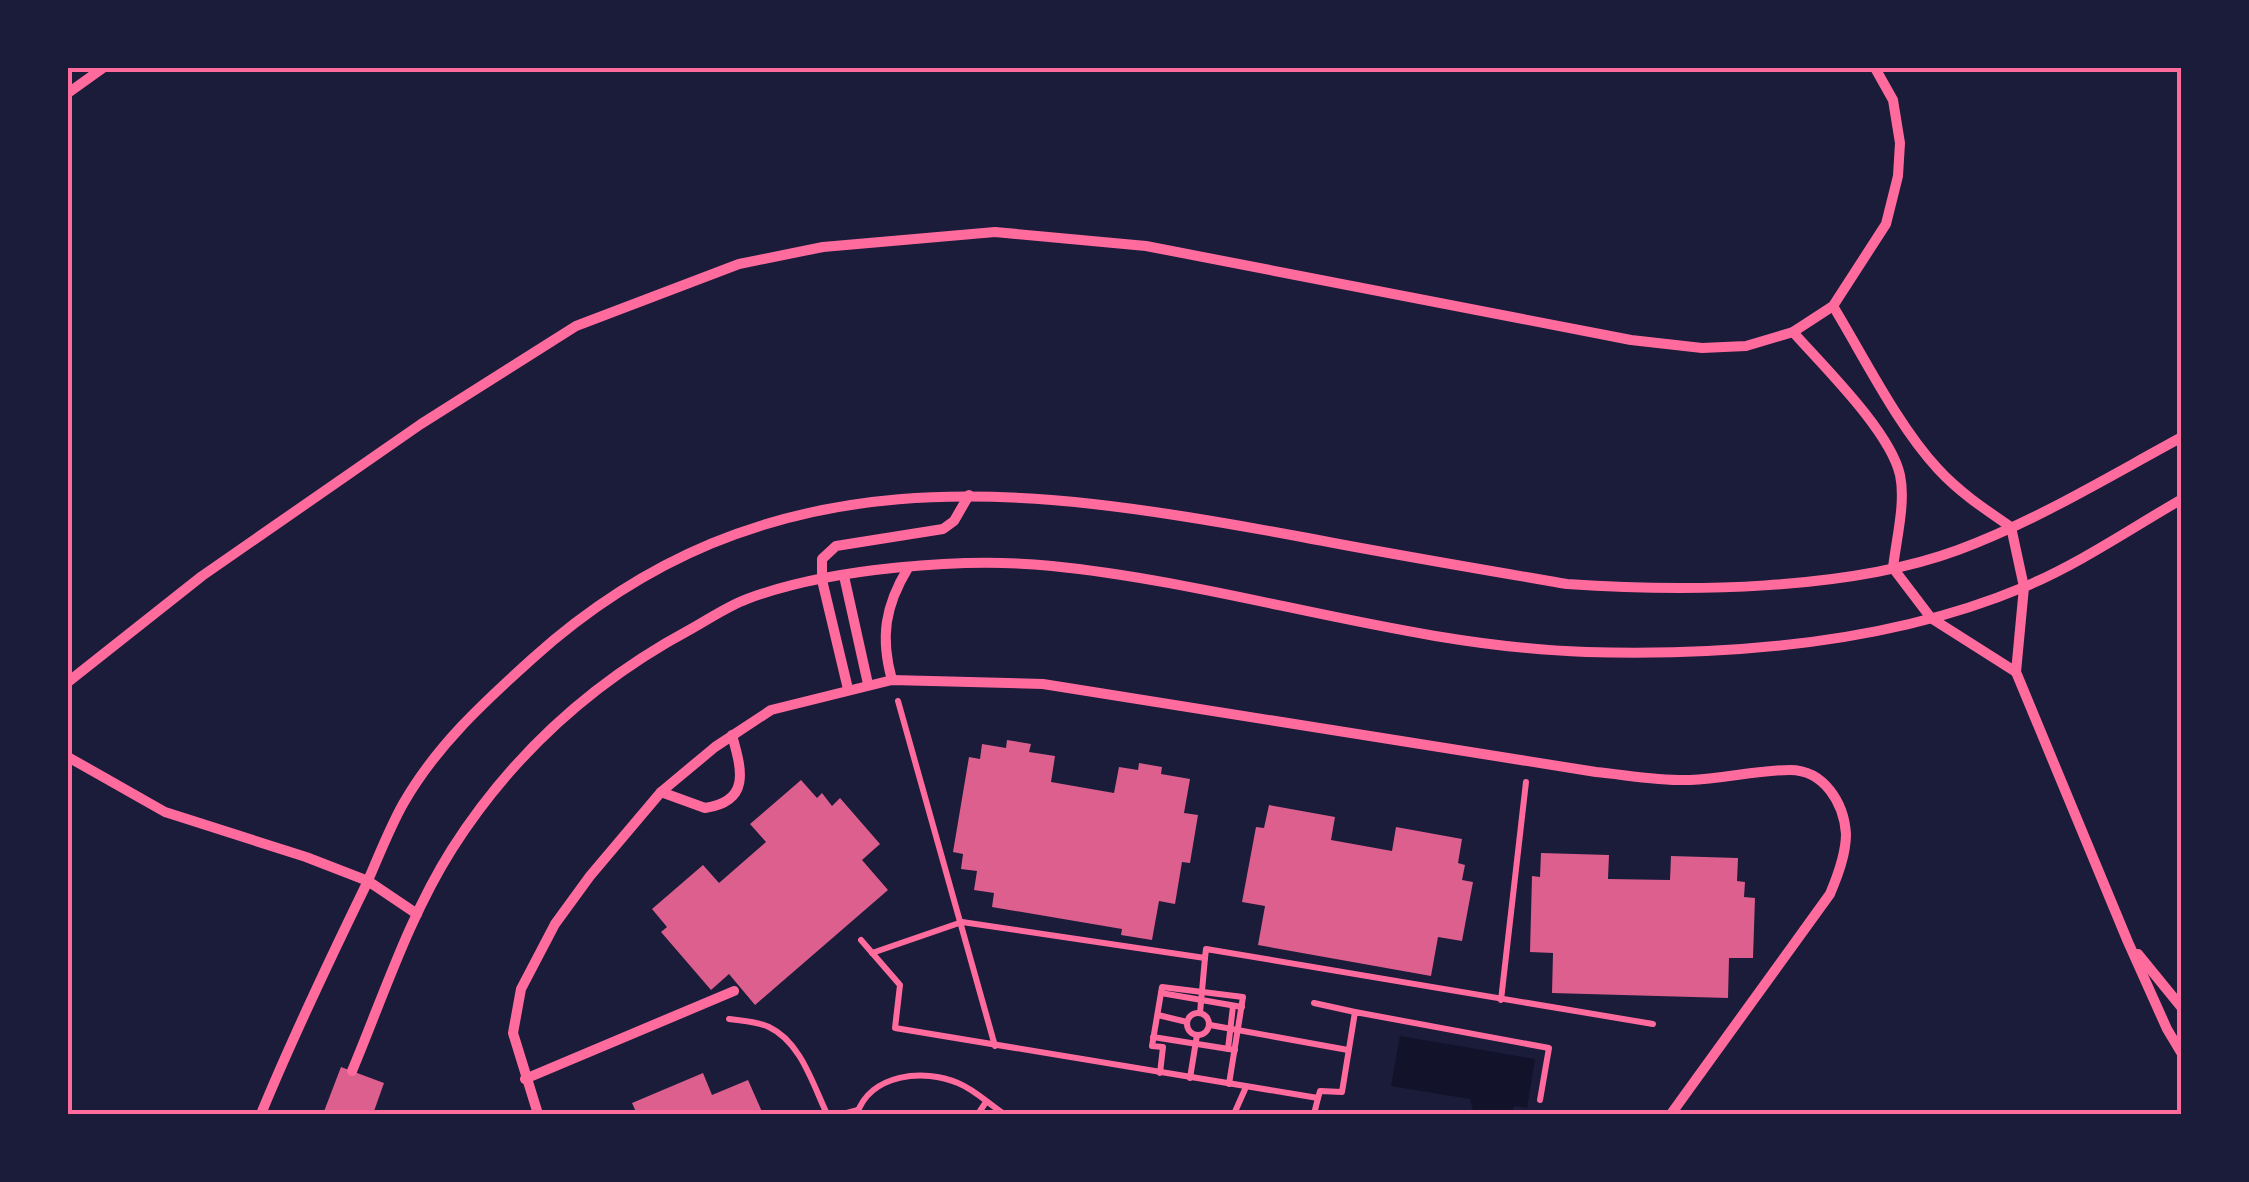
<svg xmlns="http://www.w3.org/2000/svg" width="2249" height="1182" font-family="'Fira Sans Condensed',sans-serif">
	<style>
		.water { fill: #12122b }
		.building { fill: #dd5f8e }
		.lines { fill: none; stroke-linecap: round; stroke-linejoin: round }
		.path { stroke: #ff6b9d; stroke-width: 6 }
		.minor { stroke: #ff6b9d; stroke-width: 10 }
		.neatline { fill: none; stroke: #ff6b9d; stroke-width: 4 }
	</style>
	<rect width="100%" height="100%" fill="#1b1b3a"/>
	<!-- water -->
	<path class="water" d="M 1400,1036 L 1535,1059 L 1527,1108 L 1514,1106 L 1512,1114 L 1474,1114 L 1470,1099 L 1391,1086 Z"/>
	<!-- building -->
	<g class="building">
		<path d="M 1007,740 L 1031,744 L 1029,752 L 1055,756 L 1051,782 L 1114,793 L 1119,767 L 1138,770 L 1139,763 L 1162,767 L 1161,774 L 1190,779 L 1184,813 L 1198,815 L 1190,863 L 1182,862 L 1175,904 L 1159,901 L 1152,940 L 1121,935 L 1122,929 L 992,907 L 994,893 L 974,890 L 977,871 L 961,869 L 963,854 L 953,852 L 969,757 L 980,759 L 982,744 L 1006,748 Z"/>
		<path d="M 801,780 L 817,798 L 822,793 L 832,806 L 840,798 L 880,844 L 862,860 L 888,890 L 755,1005 L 729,974 L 711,990 L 661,932 L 667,927 L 652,909 L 703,865 L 719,883 L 766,842 L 750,824 Z"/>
		<path d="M 1269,805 L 1335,817 L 1331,840 L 1392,851 L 1396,827 L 1462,839 L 1458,863 L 1465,865 L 1462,880 L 1473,882 L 1462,941 L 1438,937 L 1431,976 L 1258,945 L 1265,906 L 1242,902 L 1256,827 L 1264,828 Z"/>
		<path d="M 1541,853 L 1609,855 L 1608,879 L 1670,880 L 1671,856 L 1738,858 L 1737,881 L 1745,882 L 1744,897 L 1755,898 L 1753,958 L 1729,958 L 1728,998 L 1552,993 L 1553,953 L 1530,952 L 1532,876 L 1540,877 Z"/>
		<path d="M 341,1067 L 384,1083 L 373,1114 L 323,1114 Z"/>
		<path d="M 703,1073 L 712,1095 L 748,1080 L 763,1114 L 637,1114 L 632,1103 Z"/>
	</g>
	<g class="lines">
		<!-- path -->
		<g class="path">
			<path d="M 898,701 L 995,1046"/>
			<path d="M 861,940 L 900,985 L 895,1028 L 1318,1098 L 1314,1114"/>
			<path d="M 872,953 L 962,922 L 1205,958 L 1206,949 L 1653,1024"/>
			<path d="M 1161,993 L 1242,1007"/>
			<path d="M 1501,1000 L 1526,782"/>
			<path d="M 1314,1003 L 1355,1012"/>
			<circle cx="1198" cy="1024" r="11"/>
			<path d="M 1200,1013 L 1205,958"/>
			<path d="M 1158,1015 L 1187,1022"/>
			<path d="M 729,1019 C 742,1021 756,1021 769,1027 C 801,1042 813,1085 827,1114"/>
			<path d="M 1210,1025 L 1348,1050"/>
			<path d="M 1153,1037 L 1235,1050"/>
			<path d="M 1228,1049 L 1233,1006"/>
			<path d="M 1160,1073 L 1163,1047 L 1152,1046 L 1162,987 L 1243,997 L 1229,1084"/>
			<path d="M 1190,1078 L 1197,1035"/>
			<path d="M 1318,1098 L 1320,1091 L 1342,1092 L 1355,1012 L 1549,1048 L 1540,1100"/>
			<path d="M 843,1114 L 858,1110"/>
			<path d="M 857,1114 C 870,1074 924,1068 958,1083 C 975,1090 989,1104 1004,1114"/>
			<path d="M 978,1114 L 986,1102"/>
			<path d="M 1234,1114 L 1246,1087"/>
		</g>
		<!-- minor -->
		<g class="minor">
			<path d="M 68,93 L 103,68"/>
			<path d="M 1833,306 C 1864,357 1898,426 1938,469 C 1959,492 1986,510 2011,527 L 2024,587 L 2016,672 L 2128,942 L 2167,1029 L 2182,1054"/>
			<path d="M 1793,332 C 1823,366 1890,431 1900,475 C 1906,503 1896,540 1893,568 L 1931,618 L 2016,672"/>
			<path d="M 844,576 L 868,684"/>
			<path d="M 892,680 C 880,637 885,606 908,568"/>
			<path d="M 68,682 L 202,576 L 421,424 L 576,326 L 739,264 L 823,247 L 995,232 L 1146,246 L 1631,340 L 1702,348 L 1746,346 L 1793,332 L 1833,306 L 1886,224 L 1898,176 L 1900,143 L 1893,100 L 1875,68"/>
			<path d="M 848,689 L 822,580 L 822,559 L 836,546 L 943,529 L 954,521 L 969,495"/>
			<path d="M 68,757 L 165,812 L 306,857 L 368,881 L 417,914"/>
			<path d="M 661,792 L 705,808 C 752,801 741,768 732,735"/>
			<path d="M 2138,954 L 2182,1008"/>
			<path d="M 352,1071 C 383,997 409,917 452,849 C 512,755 594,681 691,629 C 709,619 728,606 747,599 C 829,568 965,557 1052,566 C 1231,584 1405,646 1586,652 C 1729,656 1891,643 2024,587 C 2079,564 2130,529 2182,499"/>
			<path d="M 525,1079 L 734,991"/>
			<path d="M 261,1114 C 293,1036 329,961 366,885 C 378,858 389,829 403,804 C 436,746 484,702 533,658 C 766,449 1019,484 1302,537 C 1390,554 1479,569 1567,584 C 1685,592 1847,591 1958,550 C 2036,521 2108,477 2182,437"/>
			<path d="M 538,1114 L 513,1033 L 521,989 L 555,924 L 590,876 L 661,792 L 715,747 L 771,710 L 892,680 L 1043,684 L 1596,772 C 1627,775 1659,781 1690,780 C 1723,779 1757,770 1790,770 C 1824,770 1844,803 1846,834 C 1846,854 1838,875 1830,894 L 1671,1114"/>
		</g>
	</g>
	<!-- border -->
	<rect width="2249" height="1182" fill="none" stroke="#1b1b3a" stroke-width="140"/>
	<rect x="70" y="70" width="2109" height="1042" class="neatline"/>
</svg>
